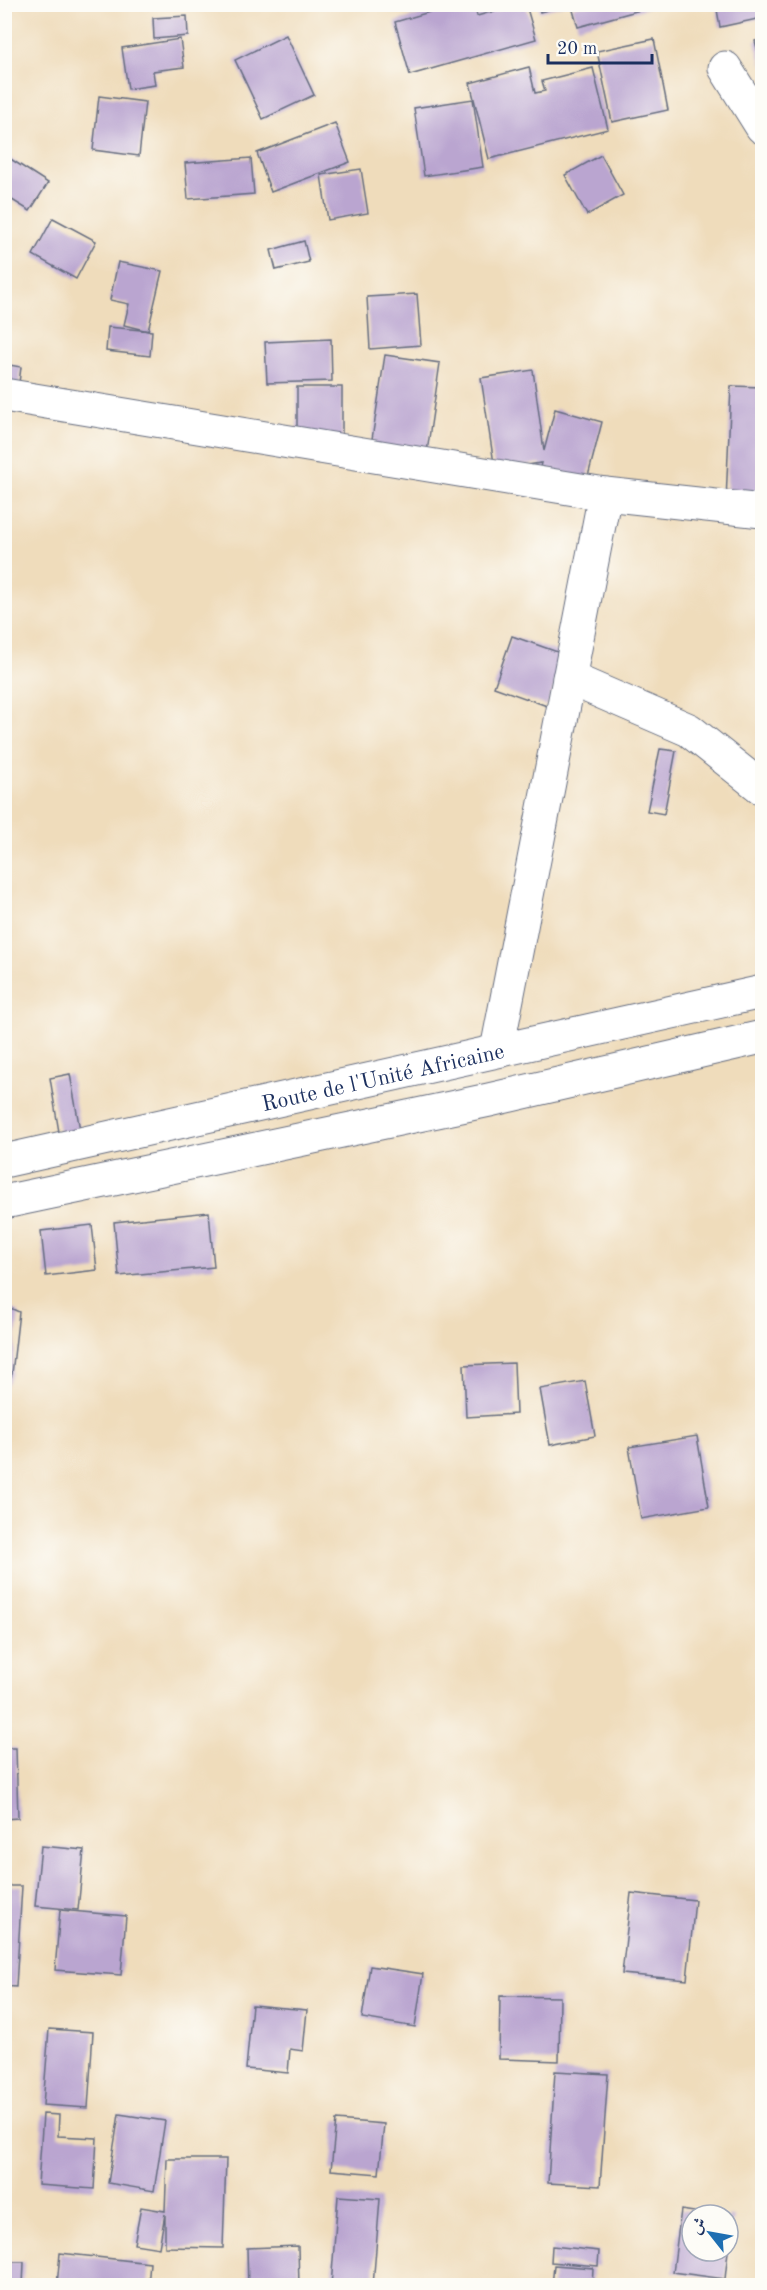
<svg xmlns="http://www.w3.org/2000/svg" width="767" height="2290" font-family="'Old Standard TT',Amiri,serif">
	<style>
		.building { fill: #baa5d0 }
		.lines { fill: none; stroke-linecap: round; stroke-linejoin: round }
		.minor-casing { stroke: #656c7f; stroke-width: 35 }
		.secondary-casing { stroke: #656c7f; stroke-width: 35 }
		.minor { stroke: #fff; stroke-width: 33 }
		.secondary { stroke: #fff; stroke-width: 33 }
		.labels { text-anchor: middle; stroke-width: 5; stroke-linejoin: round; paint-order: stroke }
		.street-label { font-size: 22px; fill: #1b2f5e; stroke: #fdfcf7 }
	</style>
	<rect width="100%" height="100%" fill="#fdfcf7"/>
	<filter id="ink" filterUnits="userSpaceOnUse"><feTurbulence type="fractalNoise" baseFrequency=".0167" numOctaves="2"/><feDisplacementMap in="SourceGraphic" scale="12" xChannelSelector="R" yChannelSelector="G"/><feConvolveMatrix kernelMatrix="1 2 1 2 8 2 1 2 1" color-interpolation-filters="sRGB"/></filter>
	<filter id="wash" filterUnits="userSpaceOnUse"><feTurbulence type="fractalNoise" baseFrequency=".008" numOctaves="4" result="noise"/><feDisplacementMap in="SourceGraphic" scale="24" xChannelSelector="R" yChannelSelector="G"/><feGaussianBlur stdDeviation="1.35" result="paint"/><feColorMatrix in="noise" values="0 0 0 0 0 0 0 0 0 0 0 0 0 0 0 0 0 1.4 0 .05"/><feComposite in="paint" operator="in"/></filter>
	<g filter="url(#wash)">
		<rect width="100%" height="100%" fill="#efdcbb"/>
		<g id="blocks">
			<!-- building -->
			<g class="building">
				<path d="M 457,4 L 474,4 L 477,16 L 516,5 L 526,5 L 536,39 L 410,75 L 395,22 Z"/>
				<path d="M 538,4 L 565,4 L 565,5 L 540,12 Z"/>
				<path d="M 716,4 L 762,4 L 762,18 L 720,27 Z"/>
				<path d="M 581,5 L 658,5 L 578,27 L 572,7 Z"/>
				<path d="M 187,16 L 188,36 L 154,39 L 153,18 Z"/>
				<path d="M 286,35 L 314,95 L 263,119 L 235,60 Z"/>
				<path d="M 180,39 L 184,67 L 153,71 L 155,85 L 128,89 L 122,48 Z"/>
				<path d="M 654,39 L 668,110 L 612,122 L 597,51 Z"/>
				<path d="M 762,39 L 762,66 L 755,41 Z"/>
				<path d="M 529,67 L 535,93 L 545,91 L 542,81 L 593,68 L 608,129 L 489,159 L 470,83 Z"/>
				<path d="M 99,96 L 145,102 L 139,156 L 93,150 Z"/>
				<path d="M 473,99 L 483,167 L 424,176 L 414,108 Z"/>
				<path d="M 335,123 L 350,162 L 271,192 L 257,153 Z"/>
				<path d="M 601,155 L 623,195 L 587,215 L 565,175 Z"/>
				<path d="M 9,158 L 48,183 L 30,211 L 4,195 L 4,165 Z"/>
				<path d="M 251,158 L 254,194 L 188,199 L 185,163 Z"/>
				<path d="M 361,169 L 368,213 L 328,220 L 321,175 Z"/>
				<path d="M 53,218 L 96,241 L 76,279 L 33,255 Z"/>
				<path d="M 304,241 L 309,262 L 276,270 L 271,250 Z"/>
				<path d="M 118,262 L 162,271 L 148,331 L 124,325 L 129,304 L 110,300 Z"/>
				<path d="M 417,294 L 421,345 L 370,349 L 367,297 Z"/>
				<path d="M 108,327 L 152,331 L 150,356 L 106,351 Z"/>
				<path d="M 331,339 L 332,381 L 267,383 L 265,342 Z"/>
				<path d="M 385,355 L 440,363 L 426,459 L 370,452 Z"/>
				<path d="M 4,364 L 21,367 L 18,391 L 4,389 Z"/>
				<path d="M 533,370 L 544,451 L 555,409 L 602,422 L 586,484 L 539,472 L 541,463 L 495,470 L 481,378 Z"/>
				<path d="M 731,386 L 762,387 L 762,502 L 726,501 Z"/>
				<rect x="297" y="387" width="45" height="55"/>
				<path d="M 512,636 L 566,655 L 547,706 L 494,687 Z"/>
				<path d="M 660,749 L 676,751 L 664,814 L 647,811 Z"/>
				<path d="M 70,1074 L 82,1141 L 61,1144 L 50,1078 Z"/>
				<path d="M 209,1212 L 214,1267 L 119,1276 L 114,1222 Z"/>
				<path d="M 92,1225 L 97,1270 L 46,1276 L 41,1231 Z"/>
				<path d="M 4,1305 L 19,1312 L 12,1374 L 4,1391 Z"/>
				<path d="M 514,1363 L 516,1414 L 466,1417 L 464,1365 Z"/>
				<path d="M 585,1381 L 595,1436 L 550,1445 L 540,1389 Z"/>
				<path d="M 697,1436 L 709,1507 L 641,1519 L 629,1447 Z"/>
				<path d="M 4,1748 L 16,1748 L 18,1818 L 4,1819 Z"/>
				<path d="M 41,1846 L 84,1850 L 78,1910 L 35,1906 Z"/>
				<path d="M 4,1886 L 22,1886 L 16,1987 L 4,1986 Z"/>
				<path d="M 631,1893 L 695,1900 L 687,1980 L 622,1974 Z"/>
				<path d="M 60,1910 L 126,1916 L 121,1975 L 55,1970 Z"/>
				<path d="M 370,1966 L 423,1974 L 415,2027 L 362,2018 Z"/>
				<path d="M 500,1996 L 560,1997 L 559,2061 L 499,2059 Z"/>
				<path d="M 252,2005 L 307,2010 L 303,2051 L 290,2049 L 288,2073 L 246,2069 Z"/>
				<path d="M 49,2029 L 93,2032 L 88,2108 L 43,2105 Z"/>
				<path d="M 555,2071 L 608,2074 L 600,2186 L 548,2183 Z"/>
				<path d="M 43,2114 L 59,2115 L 58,2136 L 97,2138 L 94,2189 L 38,2185 Z"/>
				<path d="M 119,2114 L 165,2121 L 154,2191 L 108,2183 Z"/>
				<path d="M 336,2120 L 384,2124 L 379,2174 L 331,2170 Z"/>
				<path d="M 167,2159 L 226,2159 L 223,2248 L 165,2247 L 165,2214 L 159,2248 L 134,2244 L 141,2207 L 165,2211 Z"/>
				<path d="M 338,2196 L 380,2199 L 373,2286 L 331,2286 Z"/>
				<path d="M 681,2210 L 707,2214 L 692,2215 L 692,2251 L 728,2251 L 725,2279 L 673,2272 Z"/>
				<path d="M 728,2216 L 733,2217 L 729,2243 L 728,2243 Z"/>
				<path d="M 298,2246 L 299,2286 L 248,2286 L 247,2248 Z"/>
				<path d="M 552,2246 L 599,2251 L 598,2266 L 551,2262 Z"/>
				<path d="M 60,2253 L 150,2263 L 148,2286 L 57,2286 Z"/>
				<path d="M 7,2262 L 24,2262 L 23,2286 L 4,2286 L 4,2282 L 7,2282 Z"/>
				<path d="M 554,2265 L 593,2268 L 592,2286 L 552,2286 Z"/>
			</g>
		</g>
	</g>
	<g filter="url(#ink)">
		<use href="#blocks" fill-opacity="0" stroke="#656c7f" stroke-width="1.5"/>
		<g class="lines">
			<!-- minor casing -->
			<g class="minor-casing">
				<g id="minor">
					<path d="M 725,68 L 762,127"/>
					<path d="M 4,395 L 605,494 L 762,511"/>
					<path d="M 569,678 L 689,730 L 762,788"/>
					<path d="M 497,1050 L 605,494"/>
				</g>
			</g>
			<!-- secondary casing -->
			<g class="secondary-casing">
				<g id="secondary">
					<path id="s1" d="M 4,1161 L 762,992"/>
					<path d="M 4,1202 L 489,1100 L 762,1037"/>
				</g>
			</g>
			<!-- minor -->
			<use href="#minor" class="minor"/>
			<!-- secondary -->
			<use href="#secondary" class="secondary"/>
		</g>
	</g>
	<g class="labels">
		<!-- street labels -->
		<g class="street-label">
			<text dy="8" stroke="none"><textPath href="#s1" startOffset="388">Route de l'Unité Africaine</textPath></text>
		</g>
	</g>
	<!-- margin -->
	<rect width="767" height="2290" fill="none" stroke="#fdfcf7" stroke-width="24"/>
	<!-- north arrow -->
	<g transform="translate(710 2233) rotate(301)"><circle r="28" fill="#fdfcf7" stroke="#a3aaba" stroke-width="1.5"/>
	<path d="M0-4.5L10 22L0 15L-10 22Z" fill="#1f6fb2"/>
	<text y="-9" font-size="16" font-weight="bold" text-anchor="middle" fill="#1b2f5e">ش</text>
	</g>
	<!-- scale -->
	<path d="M548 54v9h104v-9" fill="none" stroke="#1b2f5e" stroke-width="3"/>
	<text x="557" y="54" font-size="18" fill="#1b2f5e" stroke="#fdfcf7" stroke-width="4.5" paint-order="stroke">20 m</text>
</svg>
